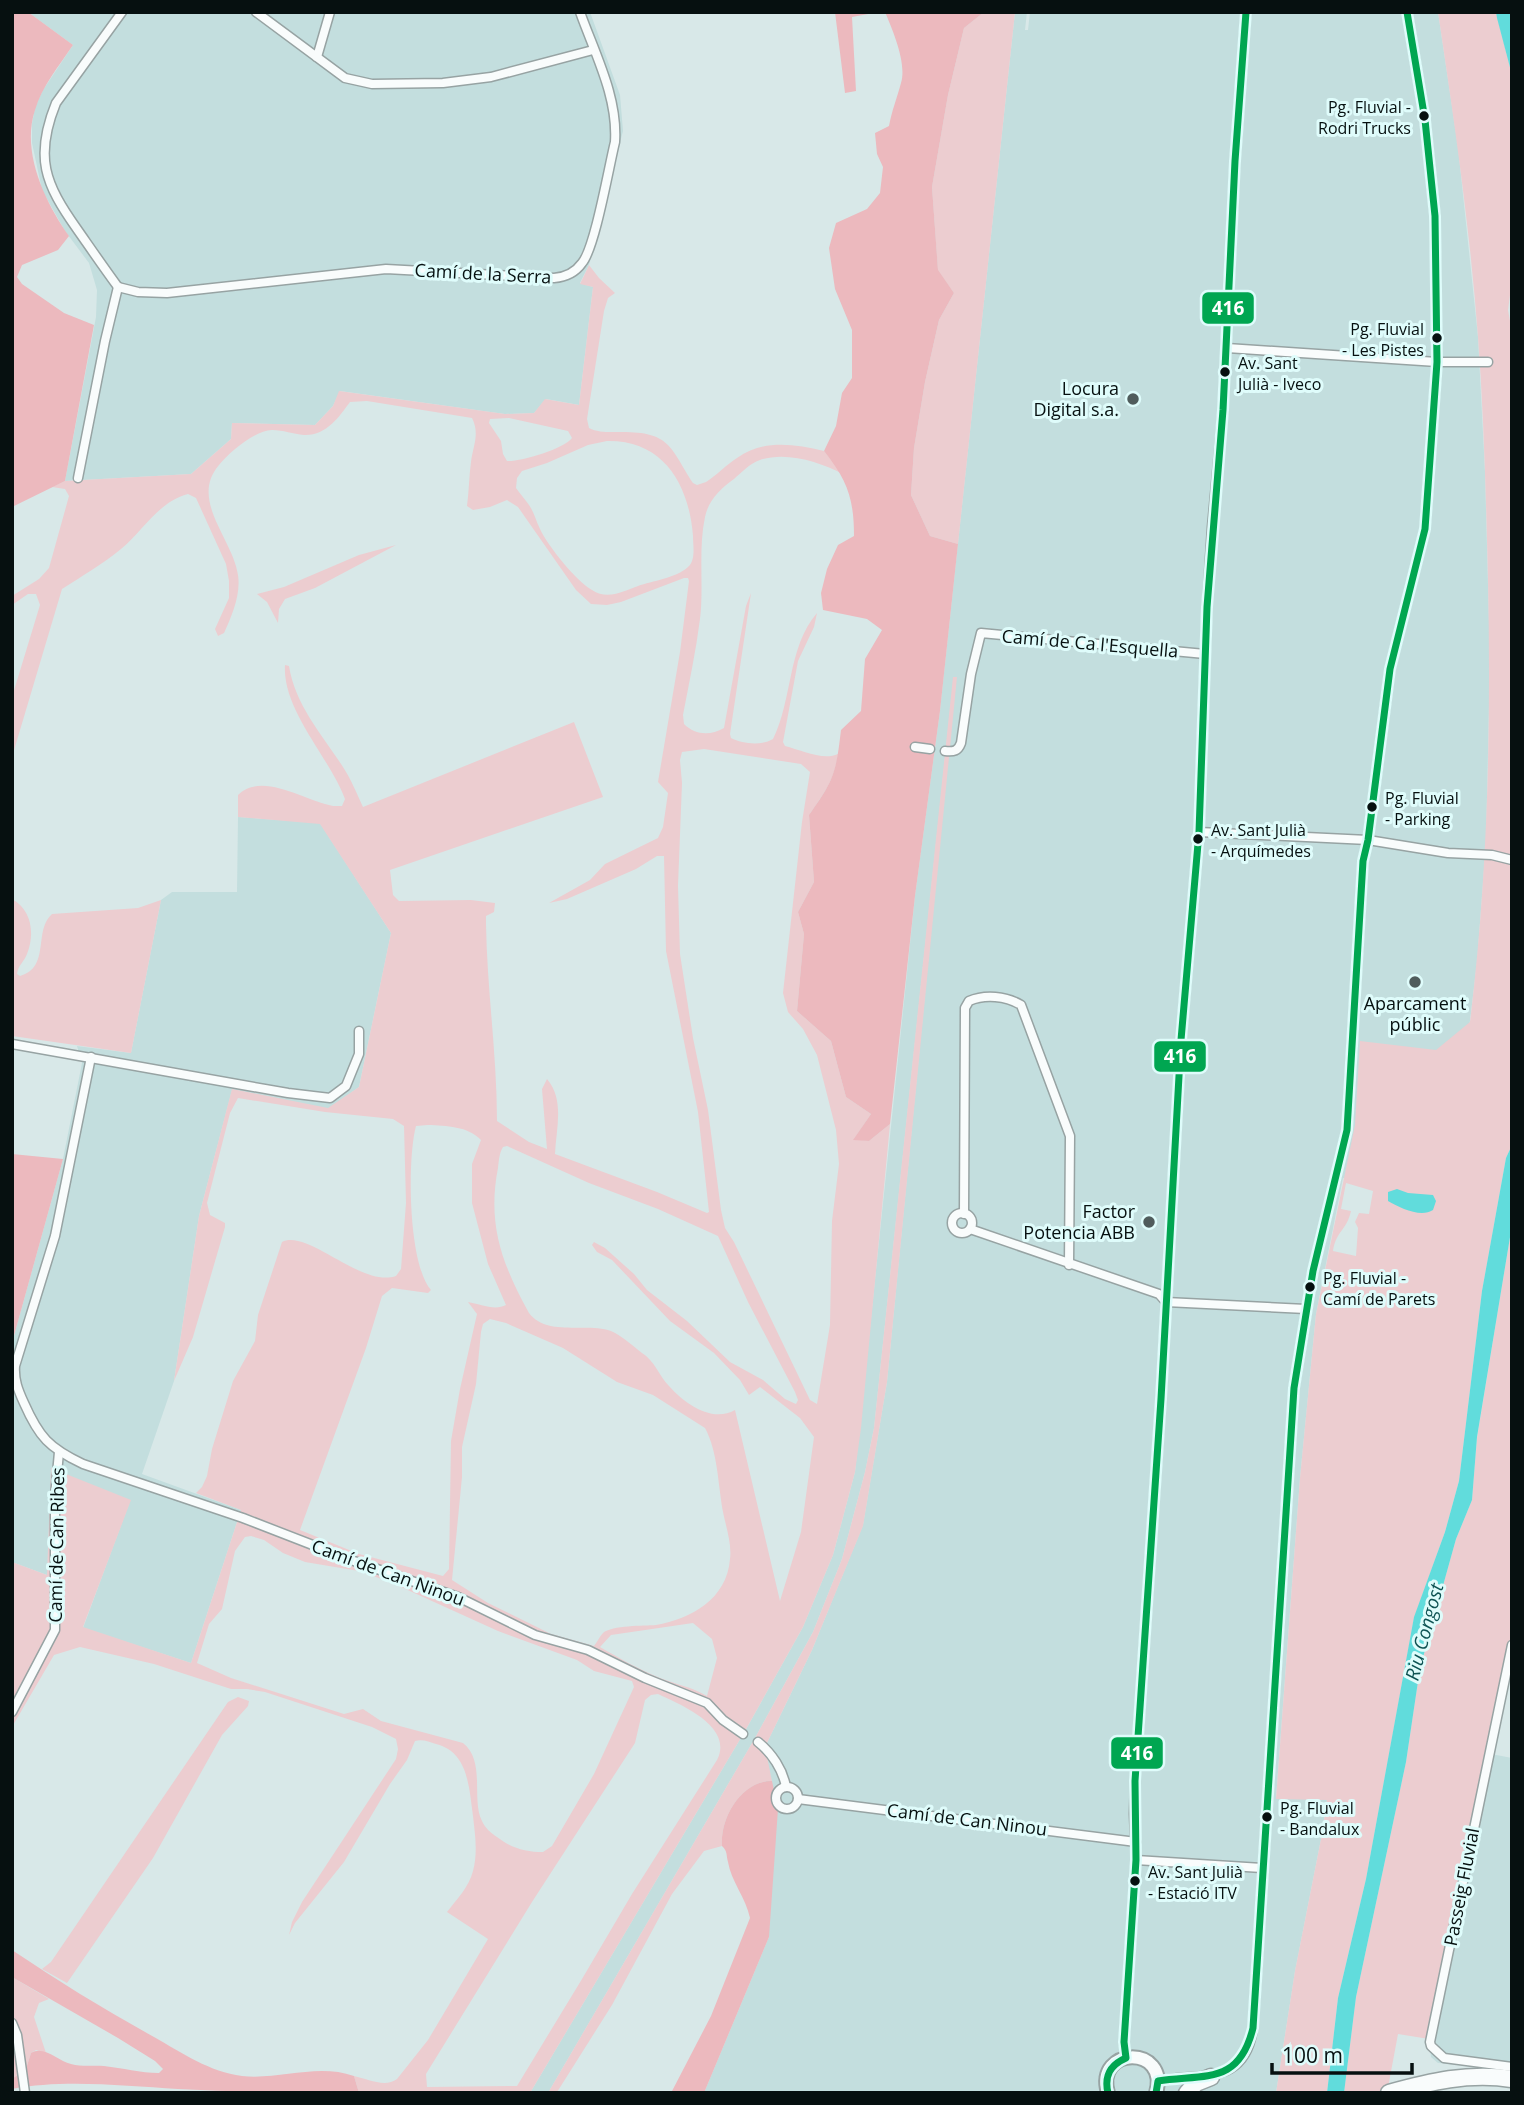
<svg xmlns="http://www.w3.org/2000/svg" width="1524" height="2105" font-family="'Open Sans',sans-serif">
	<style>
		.built { fill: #c3dede }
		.green { fill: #eccdd0; fill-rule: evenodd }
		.forest { fill: #ecb9be }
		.water { fill: #61dcdc }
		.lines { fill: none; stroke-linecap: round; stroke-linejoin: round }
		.street-casing { stroke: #97a3a3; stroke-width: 11 }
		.secondary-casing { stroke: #97a3a3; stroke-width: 16 }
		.highway-casing { stroke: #97a3a3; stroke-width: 19 }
		.street { stroke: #f9fcfc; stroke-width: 8 }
		.secondary { stroke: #f9fcfc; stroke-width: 12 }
		.highway { stroke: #f9fcfc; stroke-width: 16 }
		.bus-1-casing { stroke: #dffcfb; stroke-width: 12 }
		.bus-1 { stroke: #00a651; stroke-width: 7 }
		.bus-dot { fill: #061010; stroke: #dffcfb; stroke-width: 2.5 }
		.poi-dot { fill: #505c5c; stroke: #dffcfb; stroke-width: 2.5 }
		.labels { text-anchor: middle; stroke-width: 6; stroke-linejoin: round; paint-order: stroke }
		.bus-label { font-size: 16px; fill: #061010; stroke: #dffcfb; text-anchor: start }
		.street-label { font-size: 18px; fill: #061010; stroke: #dffcfb }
		.poi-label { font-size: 18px; fill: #061010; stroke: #dffcfb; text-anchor: end }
		.water-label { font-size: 19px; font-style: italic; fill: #0e5353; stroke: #dffcfb }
		.line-badge { stroke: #dffcfb; stroke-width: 2.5 }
		.badge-label { font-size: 19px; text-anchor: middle; font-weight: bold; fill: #fff }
	</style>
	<rect width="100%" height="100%" fill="#d8e8e8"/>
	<!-- built -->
	<g class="built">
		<path d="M 28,12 L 590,12 L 620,95 L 623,131 L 589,265 L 580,283 L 593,287 L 579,405 L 546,399 L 534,413 L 505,414 L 340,391 L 333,406 L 315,425 L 232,423 L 231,439 L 191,474 L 65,481 L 96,317 L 97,290 L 89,263 L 65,231 L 42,190 L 32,143 L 32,124 L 35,107 L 43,90 L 73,45 Z"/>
		<path d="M 1015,12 L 1027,12 L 1025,30 L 1028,30 L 1030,12 L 1438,12 L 1458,147 L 1478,337 L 1485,472 L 1490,660 L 1486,843 L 1477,962 L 1460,1104 L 1377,1187 L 1343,1178 L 1316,1314 L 1300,1478 L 1276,1798 L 1327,1799 L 1322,1834 L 1295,1971 L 1276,2093 L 704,2093 L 769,1937 L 765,1747 L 812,1650 L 863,1525 L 887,1382 L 956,677 L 950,711 L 874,1428 L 865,1472 L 842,1559 L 813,1632 L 755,1738 L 548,2093 L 530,2093 L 745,1731 L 803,1627 L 833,1555 L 855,1472 L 915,896 L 940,711 Z"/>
		<path d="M 238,817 L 320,823 L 391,933 L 359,1087 L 328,1109 L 232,1090 L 199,1216 L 174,1381 L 142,1474 L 241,1510 L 191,1663 L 83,1628 L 130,1501 L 47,1575 L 12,1562 L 12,1343 L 63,1159 L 82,1063 L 77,1046 L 131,1053 L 161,900 L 172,892 L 237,892 Z"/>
		<path d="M 1486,1753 L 1512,1758 L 1512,2070 L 1438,2063 L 1431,2057 L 1429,2039 Z"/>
	</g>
	<!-- green -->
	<g class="green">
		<path d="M 984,12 L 1015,12 L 958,544 L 930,536 L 911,495 L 914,448 L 925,382 L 939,320 L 954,293 L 938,271 L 932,187 L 948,95 L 964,28 Z"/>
		<path d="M 1438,12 L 1496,12 L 1512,75 L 1512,280 L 1508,310 L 1512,332 L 1512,1145 L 1506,1158 L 1482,1291 L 1459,1481 L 1445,1532 L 1414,1618 L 1366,1879 L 1338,1998 L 1327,2093 L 1276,2093 L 1295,1971 L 1322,1834 L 1327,1800 L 1276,1799 L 1300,1478 L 1316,1314 L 1355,1125 L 1360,1041 L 1436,1050 L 1470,1022 C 1488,876 1491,727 1488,580 C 1486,499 1484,418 1478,337 C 1470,228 1454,120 1438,12 ZM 1346,1183 L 1373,1191 L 1369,1214 L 1359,1213 L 1355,1222 L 1358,1228 L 1356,1256 L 1333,1251 C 1336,1231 1347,1230 1351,1211 L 1341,1209 Z"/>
		<path d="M 589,265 L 599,278 L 615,293 L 608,298 L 604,311 L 587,419 L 589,428 C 599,433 610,432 622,432 C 670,432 670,447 693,483 L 697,485 L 706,482 C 717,475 726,465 737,458 C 764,439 794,444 824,451 L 843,474 C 820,462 786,451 760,460 C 750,463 741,473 734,479 C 721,488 708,501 705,517 C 698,550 704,586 700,619 C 696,651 689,683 683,715 L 684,724 C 695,735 710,736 724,728 L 746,606 L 751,593 L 730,734 L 731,738 C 743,744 761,746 773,739 C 793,699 787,648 817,613 L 814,627 L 798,661 L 783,742 L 785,746 C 801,750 823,761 838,754 C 835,779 823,795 809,815 L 814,882 L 798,912 L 804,934 L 797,1011 L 831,1041 L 846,1097 L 871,1114 L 854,1139 L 869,1141 L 890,1124 L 861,1428 L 855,1472 L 833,1555 L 803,1627 L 745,1731 L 530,2093 L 359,2093 L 354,2076 C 368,2079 385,2088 397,2079 L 428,2040 L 488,1939 L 447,1912 C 457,1899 469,1887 473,1871 C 478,1852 475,1835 473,1816 C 469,1789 469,1752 436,1744 C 429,1742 423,1739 415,1741 L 407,1760 L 390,1784 L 344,1862 L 295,1923 L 289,1935 L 292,1922 L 302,1902 L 396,1759 L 398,1749 L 396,1739 L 372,1727 L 265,1692 L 247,1689 L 231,1689 L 154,1664 L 80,1647 L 54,1655 L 12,1727 L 12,1562 L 47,1575 L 51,1468 L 131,1500 L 83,1627 L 191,1663 L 241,1510 L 196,1493 L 202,1487 L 207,1476 L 212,1449 L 233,1381 L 255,1341 L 258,1315 L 282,1242 C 308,1229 361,1288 396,1276 L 401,1269 L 406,1203 L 404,1126 L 393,1119 L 325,1112 L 238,1098 L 230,1113 L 207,1203 L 210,1215 L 225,1223 L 225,1227 L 193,1337 L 174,1381 L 199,1216 L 232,1089 L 328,1108 L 359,1087 L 391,933 L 320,824 L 238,817 L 238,795 C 262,771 305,801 333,806 L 342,806 L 345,799 C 330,758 282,710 285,665 L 289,666 C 295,705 323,736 343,767 C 351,779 357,794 363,807 L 574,722 L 603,797 L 390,870 L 393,895 L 399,901 L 471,900 L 495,903 L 494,912 L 486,916 L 486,924 C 487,990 497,1055 497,1121 L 529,1142 L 547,1149 L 542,1089 L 547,1079 C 565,1100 556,1129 555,1154 L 657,1192 L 707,1213 L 709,1212 L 698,1112 L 666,951 L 664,856 L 657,856 L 636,869 L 567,899 L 549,903 L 590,880 L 605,864 L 658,838 L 663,827 L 668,793 L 658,782 L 680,652 L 689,581 L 688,578 L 684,578 L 621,602 L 607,605 L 591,604 L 576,590 L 518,507 L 507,500 L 490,507 L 473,510 L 467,506 C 469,491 469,476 471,462 C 473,446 480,434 472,418 L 367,401 L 350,402 C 339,417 326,436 304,435 C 293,434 283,430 272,430 C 254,431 230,452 219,465 C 189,500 233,539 238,575 C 241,594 232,616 224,633 L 218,636 L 215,629 L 229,598 L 229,581 L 226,564 L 196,498 L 188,494 C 158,502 144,530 121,549 C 103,564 82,576 62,589 L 12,757 L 12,697 L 40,605 L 36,594 L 28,594 L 12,605 L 12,596 L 39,579 L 49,568 L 69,496 L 65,489 L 52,487 L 65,481 L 191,474 L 231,439 L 232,423 L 315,425 L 333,406 L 339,391 L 505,414 L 534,413 L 545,399 L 579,405 L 593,287 L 580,284 ZM 509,418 L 568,431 L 572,438 C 564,449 520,462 507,461 L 503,454 L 501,441 L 489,423 L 490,419 ZM 607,441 C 664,440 689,485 693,536 C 693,546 696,560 688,567 C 676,578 652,581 638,586 C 622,592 607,600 592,590 C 576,581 548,546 540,529 C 536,521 534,512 529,505 C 525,499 520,494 516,488 L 517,478 L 522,471 L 547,463 L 588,445 ZM 704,749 L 801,764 L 810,772 L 802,822 L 783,993 L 788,1012 L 803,1029 L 817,1055 L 836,1130 L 839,1164 L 832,1221 L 830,1325 L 817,1404 L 810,1400 L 734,1242 L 725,1228 L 721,1210 L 708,1110 L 693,1038 L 680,954 L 678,886 L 682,783 L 680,760 L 682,752 ZM 428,1125 C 446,1126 468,1126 481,1140 L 472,1164 L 472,1203 L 488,1264 L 506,1305 C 495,1311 480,1304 468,1302 L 477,1314 L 460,1389 L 451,1441 L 449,1569 L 443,1576 L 359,1554 L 300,1530 L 366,1348 L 382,1296 L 392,1288 L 428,1293 L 431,1290 C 408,1264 407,1159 416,1126 ZM 507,1146 L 589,1183 L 658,1209 L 718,1236 L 748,1302 L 795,1392 L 798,1400 L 796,1404 L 785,1399 L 763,1380 L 730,1362 L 687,1321 L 647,1290 L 634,1274 L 605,1248 L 594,1242 L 592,1245 L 597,1252 L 612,1260 L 670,1321 L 714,1353 L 740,1380 L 749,1395 L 760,1387 L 800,1418 L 814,1437 L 801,1532 L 780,1601 L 735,1410 C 712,1423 685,1404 669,1386 C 659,1376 655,1361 642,1353 C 633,1346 622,1336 611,1331 C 587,1322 547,1337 529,1313 C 502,1264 487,1224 498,1168 C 499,1160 499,1154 503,1147 ZM 490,1319 L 506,1323 L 563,1348 L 617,1382 L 653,1395 L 705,1428 C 718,1452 718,1485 723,1512 C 726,1527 732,1544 730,1559 C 727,1599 691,1619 656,1625 C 644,1626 612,1625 603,1633 C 600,1636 597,1642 594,1646 L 551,1634 L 488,1603 L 452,1580 L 462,1477 L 462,1447 L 476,1384 L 481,1332 L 483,1324 ZM 251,1536 L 264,1540 L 283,1553 L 305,1562 L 359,1571 L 390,1582 L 498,1631 L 577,1660 L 594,1671 L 632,1681 L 634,1687 L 594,1774 L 552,1846 L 543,1852 C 526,1852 511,1848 497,1837 C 491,1833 485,1828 482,1821 C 471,1800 486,1761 463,1743 L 381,1721 L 363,1709 L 344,1714 L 231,1678 L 197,1663 L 209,1624 L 222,1609 L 235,1551 L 245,1537 ZM 693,1623 L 712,1639 L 717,1658 L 707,1696 C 690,1686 677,1685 660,1678 C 640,1670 619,1658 600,1647 L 611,1635 ZM 658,1694 C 682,1705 734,1727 717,1760 L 632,1894 L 582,1979 L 517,2086 L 427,2087 L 426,2074 L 532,1902 L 635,1743 L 645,1700 L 651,1695 Z"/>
		<path d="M 396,545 L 315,588 L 285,599 L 279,609 L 278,623 L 267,602 L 257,594 L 284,587 L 359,555 Z"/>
		<path d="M 953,677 L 957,677 L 887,1382 L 863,1526 L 812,1650 L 765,1747 L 772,1781 C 741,1781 720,1818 722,1846 L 704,1851 L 672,1894 L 612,2005 L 559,2089 L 556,2093 L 548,2093 L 755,1738 L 813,1632 L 842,1559 L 865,1472 L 874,1428 Z"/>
		<path d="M 12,899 C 32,910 35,934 27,954 C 24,962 18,965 17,974 L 20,976 C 51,967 33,931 52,914 L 138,908 L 161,900 L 131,1053 L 12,1036 Z"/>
		<path d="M 1512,1225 L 1512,1631 L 1429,2039 L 1398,2034 L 1387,2093 L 1344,2093 L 1356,1997 L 1406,1762 L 1420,1668 L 1456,1539 L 1472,1500 L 1477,1438 Z"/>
		<path d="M 238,1697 L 249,1701 L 248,1706 L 222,1735 L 153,1858 L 67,1983 L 42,1969 L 51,1962 L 228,1702 Z"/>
		<path d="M 12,1977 L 49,1999 L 39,2003 L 34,2017 L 46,2053 L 36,2050 L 31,2053 L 26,2069 L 12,2079 Z"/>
	</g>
	<!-- forest -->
	<g class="forest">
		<path d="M 12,12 L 28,12 L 73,45 C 59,66 42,86 35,110 C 21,152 45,202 69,236 L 58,250 L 22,265 L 17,277 L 22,284 L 64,313 L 94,325 L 65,481 L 12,507 Z"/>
		<path d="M 835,12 L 879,12 L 852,17 L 856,91 L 845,93 Z"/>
		<path d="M 885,12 L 984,12 L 964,28 L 948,95 L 932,187 L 938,270 L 954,293 L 939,320 L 925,382 L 914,448 L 911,495 L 930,536 L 958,544 L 940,711 L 915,896 L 890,1124 L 869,1141 L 853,1140 L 871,1114 L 846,1097 L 831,1041 L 797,1011 L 804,934 L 798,912 L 814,882 L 809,815 C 834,780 836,773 841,730 L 861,711 L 865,659 L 882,630 L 867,619 L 823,610 L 821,593 L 827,569 L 838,545 L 854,536 C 854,498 847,480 824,451 L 836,426 L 842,393 L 852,378 L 852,330 L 835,289 L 829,248 L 836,223 L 867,209 L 880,193 L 883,167 L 877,154 L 875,133 L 889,126 C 892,110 897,98 901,83 C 907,63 893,31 885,12 Z"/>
		<path d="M 12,1154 L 63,1159 L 12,1343 Z"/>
		<path d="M 772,1781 L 778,1809 L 769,1937 L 704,2093 L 671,2093 L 711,2016 L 750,1918 C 746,1898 731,1881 728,1862 C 726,1855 728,1852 722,1846 C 720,1818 741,1781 772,1781 Z"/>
		<path d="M 12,1950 C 58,1981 105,2010 154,2037 C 182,2053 210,2072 242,2076 C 280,2080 317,2063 354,2076 L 359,2093 C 299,2093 238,2092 178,2089 C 125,2086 64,2079 12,2089 L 12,2079 L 26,2069 L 31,2053 C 44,2045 58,2061 71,2064 C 82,2067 93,2065 104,2066 C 123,2068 140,2073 159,2073 L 163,2069 L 155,2061 L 118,2038 L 12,1977 Z"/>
	</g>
	<!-- water -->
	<g class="water">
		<path d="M 1496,12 L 1510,12 L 1512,75 L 1497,18 Z"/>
		<path d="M 1512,1145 L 1512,1225 L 1477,1437 L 1472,1500 L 1456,1539 L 1420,1668 L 1406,1762 L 1356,1997 L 1344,2093 L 1327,2093 L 1338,1998 L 1366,1879 L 1414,1617 L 1445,1532 L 1459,1481 L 1482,1291 L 1506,1158 Z"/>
		<path d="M 1397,1189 L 1408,1193 L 1433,1195 L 1436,1201 L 1433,1210 C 1421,1218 1400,1208 1388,1201 L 1388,1192 Z"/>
	</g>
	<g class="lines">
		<!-- street casing -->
		<g class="street-casing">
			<g id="street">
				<path d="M 256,12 L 345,78 L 372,84 L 443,83 L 491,77 L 593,50"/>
				<path d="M 317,57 L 330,12"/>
				<path d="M 118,287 L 138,292 L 167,293 L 386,269 L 554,278 C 566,277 575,273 582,263 C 595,248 609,166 615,142 C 618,97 595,54 580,12"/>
				<path d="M 118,287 C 104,268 91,249 77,229 C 45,184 34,157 56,103 L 122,12"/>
				<path d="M 1227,348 L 1437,362 L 1488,362"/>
				<path d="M 78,478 L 105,341 L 118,287"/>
				<path d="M 915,747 L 930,749"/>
				<path d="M 945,751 C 954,752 958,751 961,743 L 971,674 L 981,633 L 1205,654"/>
				<path d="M 1199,832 L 1368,840 L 1448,853 L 1492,855 L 1512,860"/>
				<path d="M 12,1044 L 288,1093 L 330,1098 L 346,1086 L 359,1054 L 359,1031"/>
				<path d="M 91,1057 L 55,1236 L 15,1366 C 14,1380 18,1390 24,1403 C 39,1437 49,1448 83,1464 L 243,1518 L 354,1561 L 458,1597 L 535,1635 L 588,1650 L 645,1678 L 707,1703 L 723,1720 L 743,1734"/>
				<circle cx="962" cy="1223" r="10"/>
				<path d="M 964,1214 L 965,1008 L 969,1001 C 985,994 1006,996 1021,1005 L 1070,1136 L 1069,1265"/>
				<path d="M 970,1229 L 1159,1294 L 1166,1302 L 1306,1309"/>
				<path d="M 1512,1645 L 1430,2042 L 1431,2046 L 1444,2058 L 1512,2067"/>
				<path d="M 12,1712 L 55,1630 L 55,1496 L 59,1452"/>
				<path d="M 758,1742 C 772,1753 783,1770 786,1787"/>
				<circle cx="787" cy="1798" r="11"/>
				<path d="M 798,1799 L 1136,1842"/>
				<path d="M 1136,1860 L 1262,1868"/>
				<path d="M 12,2023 L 17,2035 L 25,2093"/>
				<path d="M 1126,2058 L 1124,2042 L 1136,1860 L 1134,1814 L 1135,1781 L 1161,1399 L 1181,1040 L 1199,832 L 1207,607 L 1212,527 L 1223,410 L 1235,161 L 1246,12"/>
				<path d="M 1158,2081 C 1201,2072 1245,2087 1253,2028 L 1294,1388 L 1313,1271 L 1347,1130 L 1363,861 L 1368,840 L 1390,669 L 1425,529 L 1437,362 L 1435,216 L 1425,120 L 1407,12"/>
			</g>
		</g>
		<!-- secondary casing -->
		<g class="secondary-casing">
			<path id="secondary" d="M 1108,2093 C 1094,2046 1170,2045 1156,2093"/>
		</g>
		<!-- highway casing -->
		<g class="highway-casing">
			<g id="highway">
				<path d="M 1187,2093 L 1196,2083 L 1211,2077"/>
				<path d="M 1389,2093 C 1429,2082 1469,2072 1512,2079"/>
			</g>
		</g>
		<!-- street -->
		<use href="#street" class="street"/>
		<!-- secondary -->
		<use href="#secondary" class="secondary"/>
		<!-- highway -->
		<use href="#highway" class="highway"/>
		<!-- bus-1 casing -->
		<g class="bus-1-casing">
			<g id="bus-1">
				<path d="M 1108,2093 C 1104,2076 1110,2065 1126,2058 L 1124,2042 L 1136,1860 L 1135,1781 L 1161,1399 L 1181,1040 L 1199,832 L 1207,607 L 1223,410 L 1235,161 L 1246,12"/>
				<path d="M 1156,2093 L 1158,2081 C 1206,2074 1239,2085 1253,2028 L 1294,1388 L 1313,1271 L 1347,1130 L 1363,861 L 1368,840 L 1390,669 L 1425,529 L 1437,362 L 1435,216 L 1425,120 L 1407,12"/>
			</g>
		</g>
		<!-- bus-1 -->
		<use href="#bus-1" class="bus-1"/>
	</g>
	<!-- markers -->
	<g class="bus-dot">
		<circle cx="1424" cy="116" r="6"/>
		<circle cx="1437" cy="338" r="6"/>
		<circle cx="1225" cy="372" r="6"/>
		<circle cx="1372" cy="807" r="6"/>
		<circle cx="1198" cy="839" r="6"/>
		<circle cx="1310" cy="1287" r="6"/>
		<circle cx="1267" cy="1817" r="6"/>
		<circle cx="1135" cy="1881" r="6"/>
	</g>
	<g class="poi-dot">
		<circle cx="1133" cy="399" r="7"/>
		<circle cx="1415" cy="982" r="7"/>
		<circle cx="1149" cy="1222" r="7"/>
	</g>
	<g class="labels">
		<!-- bus labels -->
		<g class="bus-label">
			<text x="1411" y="113" text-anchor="end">Pg. Fluvial -<tspan x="1411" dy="21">Rodri Trucks</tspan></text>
			<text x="1424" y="335" text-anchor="end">Pg. Fluvial<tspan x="1424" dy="21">- Les Pistes</tspan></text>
			<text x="1238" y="369">Av. Sant<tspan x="1238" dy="21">Julià - Iveco</tspan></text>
			<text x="1385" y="804">Pg. Fluvial<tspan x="1385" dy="21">- Parking</tspan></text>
			<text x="1211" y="836">Av. Sant Julià<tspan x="1211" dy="21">- Arquímedes</tspan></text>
			<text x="1323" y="1284">Pg. Fluvial -<tspan x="1323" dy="21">Camí de Parets</tspan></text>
			<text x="1280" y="1814">Pg. Fluvial<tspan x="1280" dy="21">- Bandalux</tspan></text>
			<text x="1148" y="1878">Av. Sant Julià<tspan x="1148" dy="21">- Estació ITV</tspan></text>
		</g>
		<!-- street labels -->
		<g class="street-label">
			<text transform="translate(483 274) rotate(3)" y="6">Camí de la Serra</text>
			<text transform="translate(1090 644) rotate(5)" y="6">Camí de Ca l'Esquella</text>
			<text transform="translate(57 1545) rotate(-89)" y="6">Camí de Can Ribes</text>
			<text transform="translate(388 1573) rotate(20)" y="6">Camí de Can Ninou</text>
			<text transform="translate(967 1820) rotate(7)" y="6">Camí de Can Ninou</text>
			<text transform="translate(1462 1887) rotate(-79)" y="6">Passeig Fluvial</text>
		</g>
		<!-- poi labels -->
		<g class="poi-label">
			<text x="1119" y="395">Locura<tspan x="1119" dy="21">Digital s.a.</tspan></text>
			<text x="1415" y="1010" text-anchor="middle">Aparcament<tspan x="1415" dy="21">públic</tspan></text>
			<text x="1135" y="1218">Factor<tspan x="1135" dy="21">Potencia ABB</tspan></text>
		</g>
		<!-- water labels -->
		<g class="water-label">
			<text transform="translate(1424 1632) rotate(-75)" y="7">Riu Congost</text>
		</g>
	</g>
	<g class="line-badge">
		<rect x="1201" y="291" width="54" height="34" rx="7" fill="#00a651"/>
		<rect x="1153" y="1040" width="54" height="33" rx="7" fill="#00a651"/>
		<rect x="1110" y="1736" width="54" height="34" rx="7" fill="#00a651"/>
	</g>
	<g class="badge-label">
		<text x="1228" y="315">416</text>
		<text x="1180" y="1063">416</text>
		<text x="1137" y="1760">416</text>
	</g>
	<!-- border -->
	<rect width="1524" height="2105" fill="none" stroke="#061010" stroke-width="28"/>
	<!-- scale -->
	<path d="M1272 2063v10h140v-10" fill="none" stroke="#061010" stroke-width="3.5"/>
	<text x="1282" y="2063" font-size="21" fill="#061010" stroke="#dffcfb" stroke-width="5" paint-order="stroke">100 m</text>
</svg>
